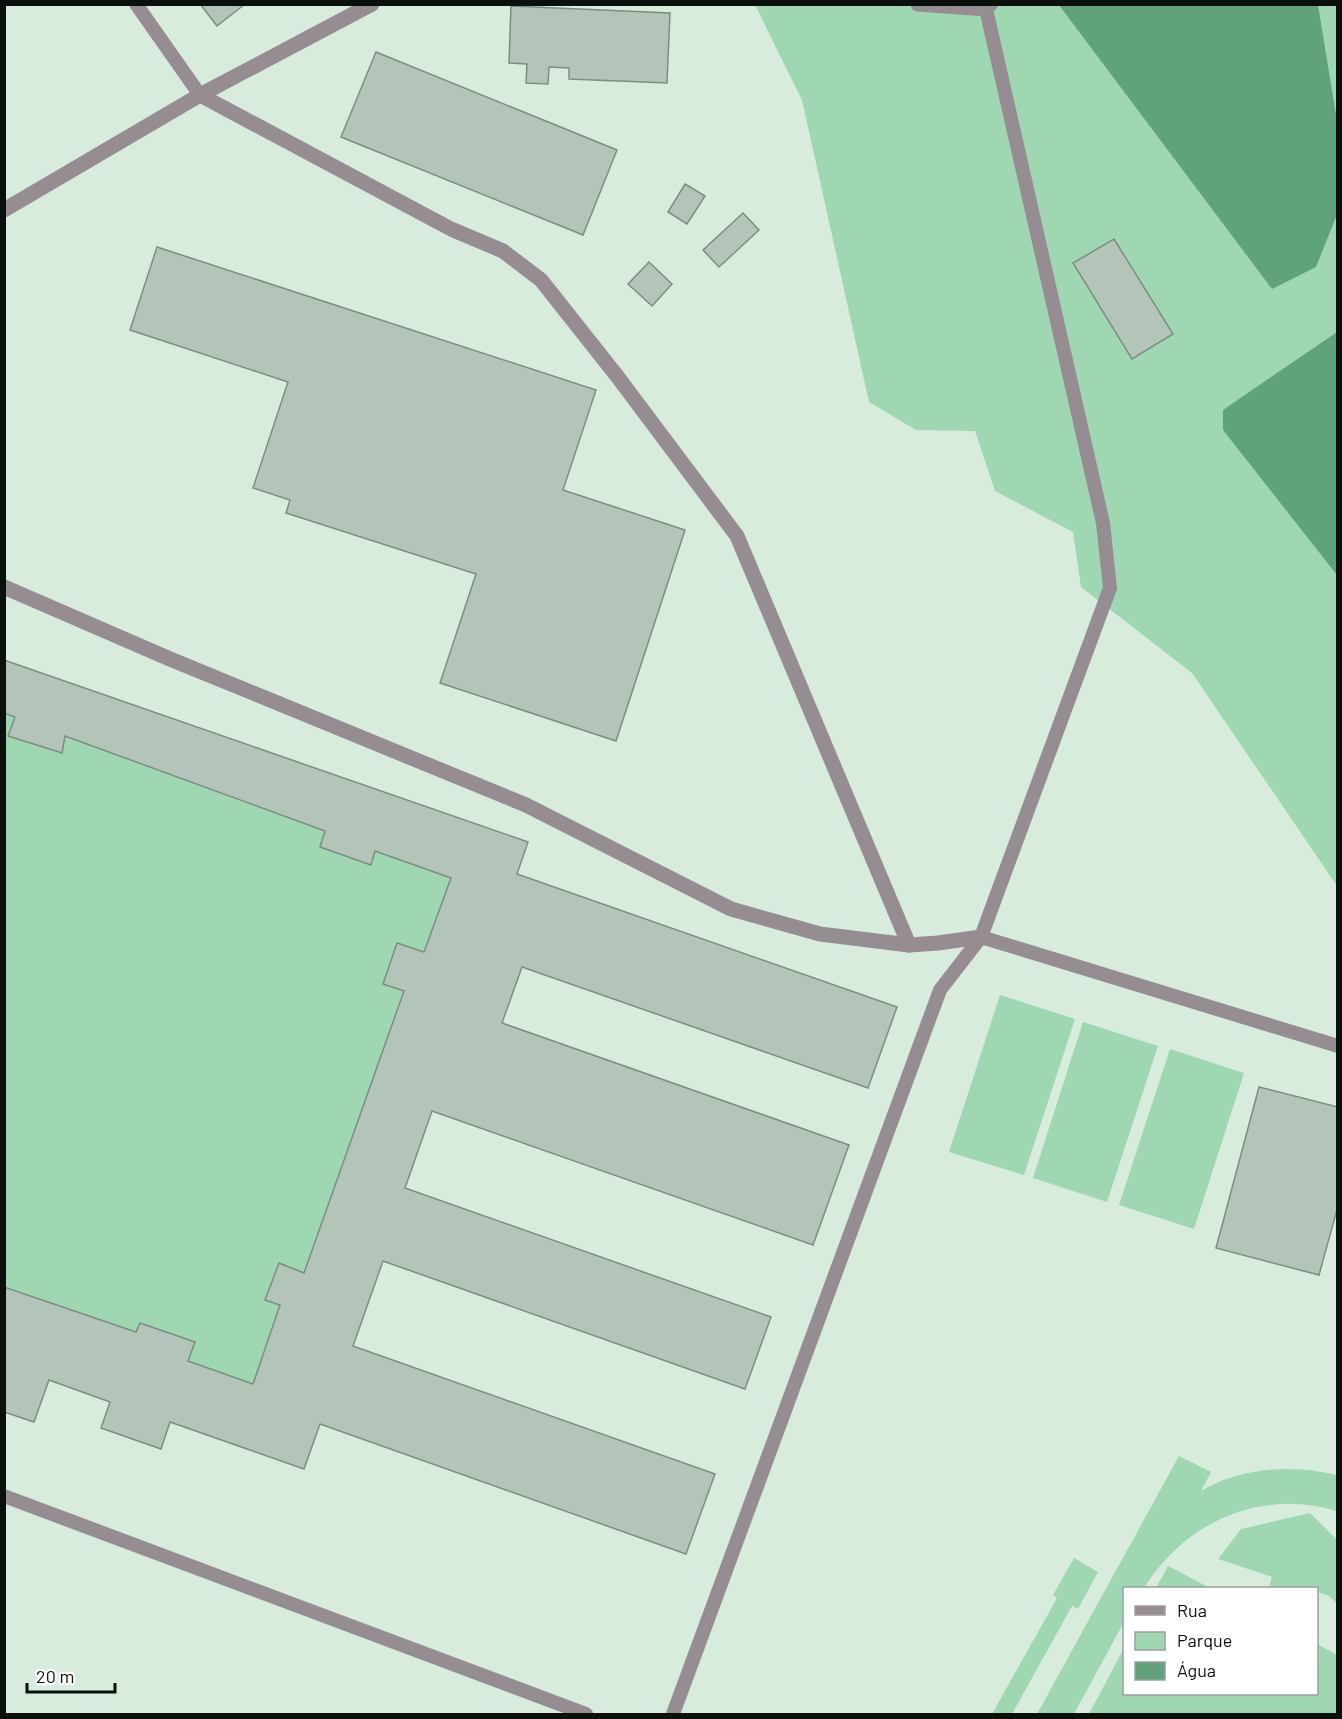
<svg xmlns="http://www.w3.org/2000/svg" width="1342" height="1719" font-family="Barlow,sans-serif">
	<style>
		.green { fill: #9ed7b2 }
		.water { fill: #60a37a }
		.building { fill: #b3c5b9; stroke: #7c8e82; stroke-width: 1.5 }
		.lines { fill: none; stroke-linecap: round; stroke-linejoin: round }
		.lane { stroke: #968d92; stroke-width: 14 }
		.street { stroke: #968d92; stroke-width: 15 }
	</style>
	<rect width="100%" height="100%" fill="#d8ecde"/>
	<!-- green -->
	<g class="green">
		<path d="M 755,5 L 1337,5 L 1337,886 L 1192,673 L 1081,587 L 1073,532 L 995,491 L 975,431 L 916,430 L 869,402 L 802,100 Z"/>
		<path d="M 5,713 L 15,717 L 9,736 L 61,753 L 65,736 L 325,831 L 320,847 L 371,865 L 375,851 L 451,878 L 424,952 L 397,944 L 383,984 L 404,991 L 304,1273 L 278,1264 L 265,1300 L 280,1305 L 253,1384 L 188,1361 L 194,1342 L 140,1323 L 136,1332 L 5,1287 Z"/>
		<path d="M 1000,995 L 1075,1019 L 1024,1175 L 949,1152 Z"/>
		<path d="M 1083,1022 L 1158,1046 L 1107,1202 L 1033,1178 Z"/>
		<path d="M 1170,1049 L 1244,1073 L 1194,1229 L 1119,1205 Z"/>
		<path d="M 1179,1456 L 1211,1472 L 1201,1491 C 1241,1467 1293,1464 1337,1475 L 1337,1511 C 1260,1488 1185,1522 1144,1588 L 1124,1588 L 1124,1622 L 1074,1714 L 1037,1714 Z"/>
		<path d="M 1310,1513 L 1337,1540 L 1337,1604 L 1329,1596 L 1317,1592 L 1316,1588 L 1269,1588 L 1272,1577 L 1218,1559 L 1241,1529 Z"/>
		<path d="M 1074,1558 L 1098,1572 L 1078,1609 L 1072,1606 L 1012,1714 L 992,1714 L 1057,1598 L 1053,1595 Z"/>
		<path d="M 1168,1566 L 1210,1588 L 1156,1588 Z"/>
		<path d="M 1317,1644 L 1337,1655 L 1337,1714 L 1089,1714 L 1124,1648 L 1124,1694 L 1316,1694 Z"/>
	</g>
	<!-- water -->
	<g class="water">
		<path d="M 1059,5 L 1318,5 L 1337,121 L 1338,212 L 1316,267 L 1272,289 Z"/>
		<path d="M 1337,332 L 1337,575 L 1223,430 L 1223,410 Z"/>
	</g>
	<!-- building -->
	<g class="building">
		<path d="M 200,4 L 245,4 L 217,26 Z"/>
		<path d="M 511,6 L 670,13 L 667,83 L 569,79 L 569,68 L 549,67 L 548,84 L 526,83 L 527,64 L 509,63 Z"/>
		<path d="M 376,52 L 617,150 L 583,235 L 341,137 Z"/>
		<path d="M 685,184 L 705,196 L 687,224 L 668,212 Z"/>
		<path d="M 743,213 L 759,230 L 719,267 L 703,250 Z"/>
		<path d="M 1114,239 L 1173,334 L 1132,359 L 1073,263 Z"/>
		<path d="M 157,247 L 596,390 L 563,490 L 685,530 L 616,741 L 440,683 L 476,574 L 286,513 L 290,500 L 253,488 L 288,382 L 130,330 Z"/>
		<path d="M 649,262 L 672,284 L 652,306 L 628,284 Z"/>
		<path d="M 4,660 L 528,842 L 517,874 L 897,1007 L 868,1088 L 522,967 L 502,1023 L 849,1145 L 813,1245 L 432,1111 L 405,1188 L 771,1317 L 745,1389 L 383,1261 L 353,1346 L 715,1474 L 686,1554 L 320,1424 L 304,1469 L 170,1422 L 161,1449 L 101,1428 L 110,1402 L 49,1380 L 34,1422 L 4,1412 L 4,1287 L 136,1332 L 140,1323 L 195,1342 L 188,1361 L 253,1384 L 280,1305 L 265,1300 L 279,1263 L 304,1273 L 404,991 L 383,984 L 397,943 L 424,952 L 451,878 L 375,851 L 371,865 L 320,847 L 325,831 L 65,736 L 62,753 L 8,736 L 15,717 L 4,713 Z"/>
		<path d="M 1259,1087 L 1338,1107 L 1338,1206 L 1319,1275 L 1216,1248 Z"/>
	</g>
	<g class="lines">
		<!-- lane -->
		<g class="lane">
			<path d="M 136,4 L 200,95"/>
			<path d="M 981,937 L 1338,1046"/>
			<path d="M 4,1496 L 586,1714"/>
			<path d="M 673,1714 L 940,990 L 981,937 L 1110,588 L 1103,523 L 986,9 L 991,4"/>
		</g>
		<!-- street -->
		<g class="street">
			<path d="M 918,4 L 986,9"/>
			<path d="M 200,95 L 451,229 L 503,251 L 541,280 L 617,376 L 737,536 L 909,945"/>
			<path d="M 4,210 L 200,95 L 372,4"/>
			<path d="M 4,587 L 170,659 L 526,805 L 731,909 L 820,934 L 909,945 L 938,943 L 981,937"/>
		</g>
	</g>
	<!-- border -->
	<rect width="1342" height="1719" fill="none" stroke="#0a100c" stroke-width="12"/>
	<!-- legend -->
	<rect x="1123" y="1587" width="195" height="108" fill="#ffffff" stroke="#9d9f9e" stroke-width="1.5"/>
	<rect x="1135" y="1606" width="30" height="9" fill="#968d92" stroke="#9d9f9e" stroke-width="1.5"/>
	<text x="1177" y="1617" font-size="18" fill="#0a100c">Rua</text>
	<rect x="1135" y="1632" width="30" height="18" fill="#9ed7b2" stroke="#9d9f9e" stroke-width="1.5"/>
	<text x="1177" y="1647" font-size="18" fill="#0a100c">Parque</text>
	<rect x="1135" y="1662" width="30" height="18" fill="#60a37a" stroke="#9d9f9e" stroke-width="1.5"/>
	<text x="1177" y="1677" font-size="18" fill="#0a100c">Água</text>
	<!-- scale -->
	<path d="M27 1683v9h88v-9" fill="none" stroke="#0a100c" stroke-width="3"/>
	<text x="36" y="1683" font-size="18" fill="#0a100c" stroke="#ffffff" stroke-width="4.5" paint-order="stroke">20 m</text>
</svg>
